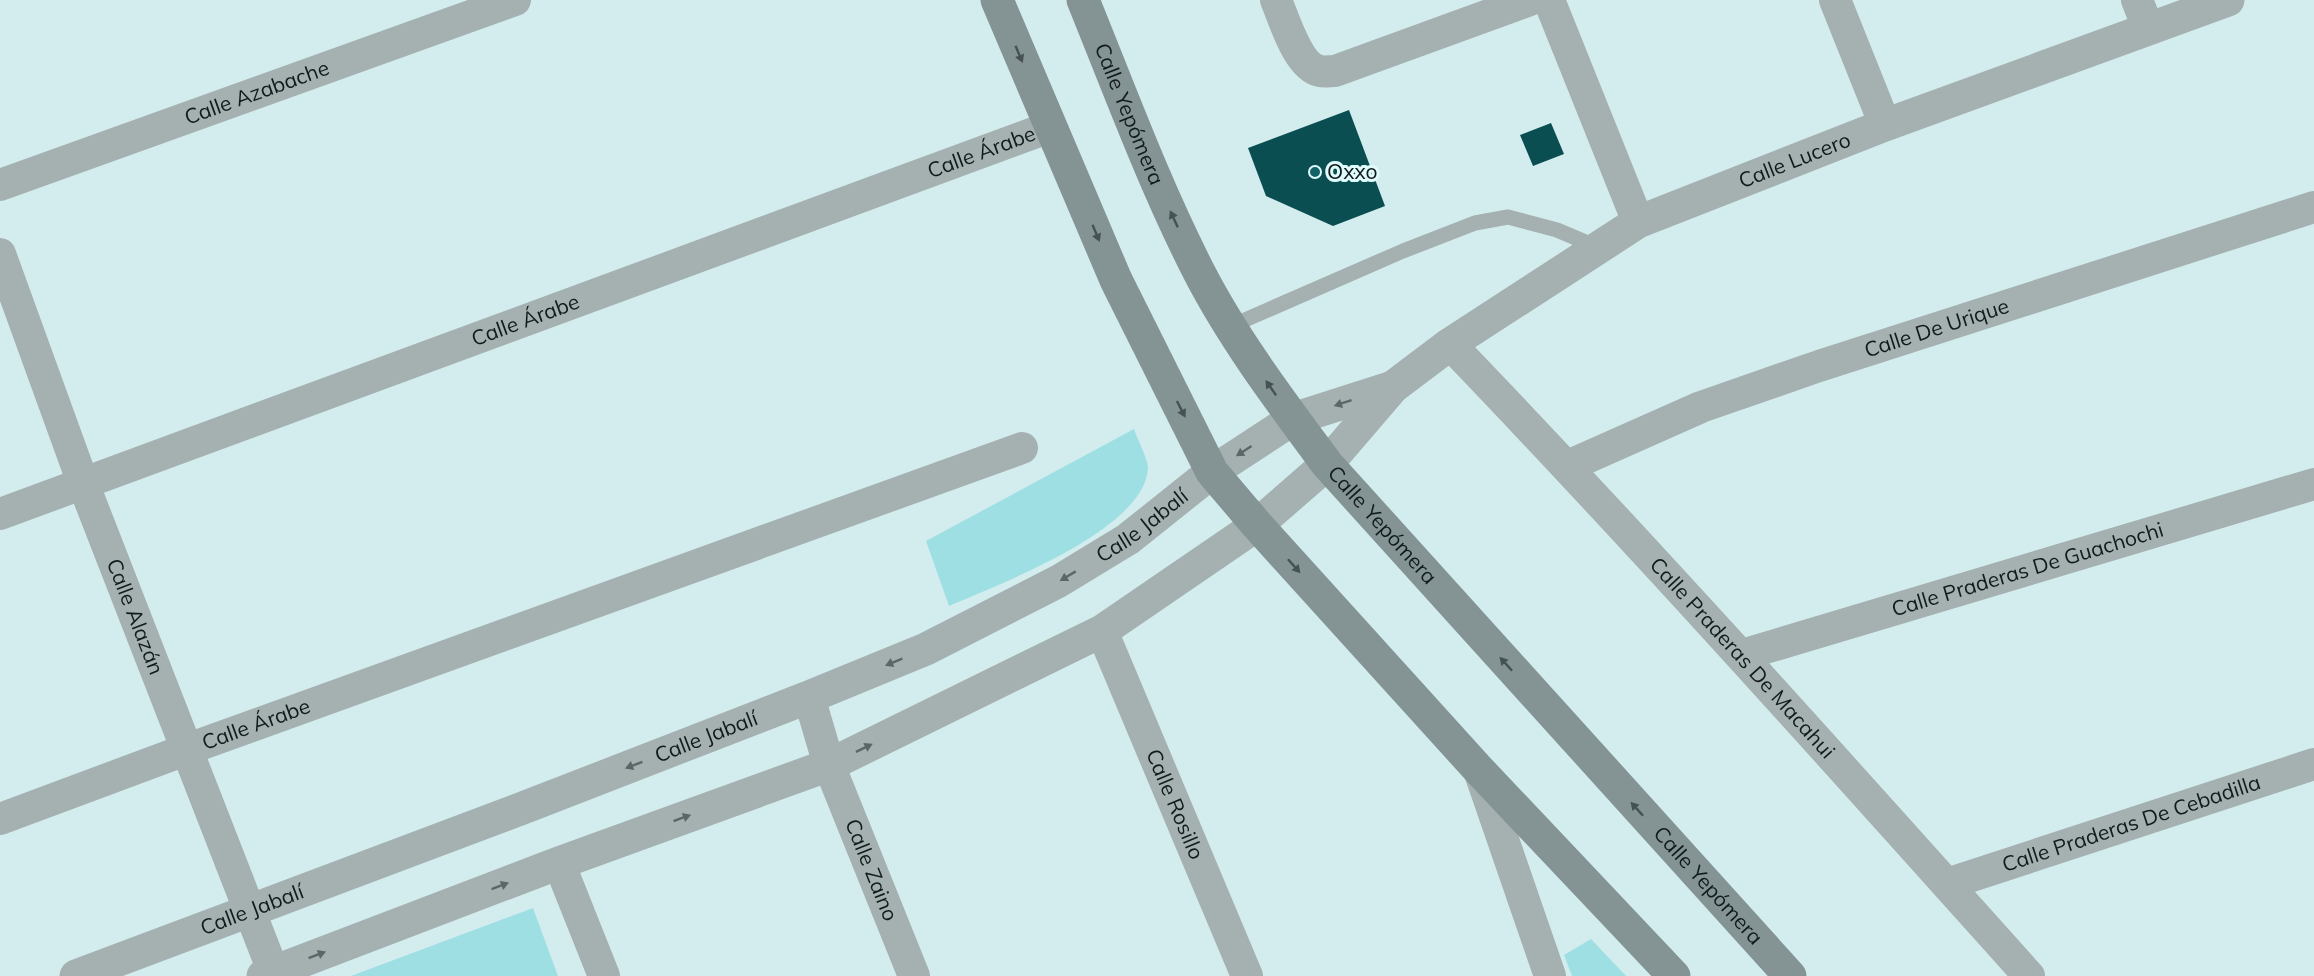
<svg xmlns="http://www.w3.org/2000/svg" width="2314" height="976" font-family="Mulish,sans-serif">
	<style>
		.green { fill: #9edfe3 }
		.building { fill: #0a4e52 }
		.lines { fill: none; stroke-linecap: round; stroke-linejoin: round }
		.service { stroke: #a5b0b0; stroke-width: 15 }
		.minor { stroke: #a5b0b0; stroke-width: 32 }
		.tertiary { stroke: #a5b0b0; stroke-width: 33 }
		.secondary { stroke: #849495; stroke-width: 33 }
		.oneway { fill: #455152 }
		.oneway2 { fill: #5c6666 }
		.poi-dot { fill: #116266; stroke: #e0fbfc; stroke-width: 2 }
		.labels { text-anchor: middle; stroke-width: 6; stroke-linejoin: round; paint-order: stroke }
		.street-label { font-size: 21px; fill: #121b1c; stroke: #e0fbfc }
		.poi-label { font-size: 21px; fill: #121b1c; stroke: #e0fbfc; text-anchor: start }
	</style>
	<rect width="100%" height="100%" fill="#d3edef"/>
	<!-- green -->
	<g class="green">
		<path d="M 1134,429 C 1137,438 1148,459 1148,468 C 1145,530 999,584 949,606 L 926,541 Z"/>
		<path d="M 533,908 L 558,976 L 351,976 Z"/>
		<path d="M 1591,939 L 1626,976 L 1572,976 L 1564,955 Z"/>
	</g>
	<!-- building -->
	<g class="building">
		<path d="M 1349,110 L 1385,206 L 1333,226 L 1266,196 L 1248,148 Z"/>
		<path d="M 1551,123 L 1564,154 L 1533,166 L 1520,135 Z"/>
	</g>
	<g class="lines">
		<!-- service -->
		<path class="service" d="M 1231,326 L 1403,251 L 1475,223 L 1508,217 L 1557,230 L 1597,247"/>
		<!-- minor -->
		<g class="minor">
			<path d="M 1276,0 C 1284,19 1298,67 1320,71 C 1325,72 1330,71 1335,71 L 1530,0"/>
			<path d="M 1549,0 L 1638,222"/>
			<path d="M 1835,0 L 1885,125"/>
			<path d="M 2137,0 L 2148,28"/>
			<path id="s1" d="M 0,185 L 515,0"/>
			<path id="s2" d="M 0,254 L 83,483 L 275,976"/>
			<path id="s3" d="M 1450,344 C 1648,550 1838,763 2029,976"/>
			<path id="s4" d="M 1568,466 L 1701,407 L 1819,366 L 2314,207"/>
			<path id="s5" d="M 0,514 L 1050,127"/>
			<path id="s6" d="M 1102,631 L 1247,976"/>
			<path id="s7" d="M 1742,655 L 2314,484"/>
			<path id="s8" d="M 809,697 L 829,765 L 914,976"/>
			<path d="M 1479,770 L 1550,976"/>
			<path id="s9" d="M 0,819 L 188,749 L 1022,448"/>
			<path d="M 559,863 L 604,976"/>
			<path id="s10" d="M 1947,884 L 2314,764"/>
		</g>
		<!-- tertiary -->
		<g class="tertiary">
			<path id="s11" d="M 76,976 L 528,806 L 809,697 L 926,649 L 1059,581 L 1128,539 L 1212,472 L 1293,419 L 1393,387"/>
			<path id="s12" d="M 263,976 L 559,863 L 829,765 L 1102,631 L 1257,525 L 1327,464 L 1393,387 L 1450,344 L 1638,222 L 1885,125 L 2228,0"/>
		</g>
		<!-- secondary -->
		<g class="secondary">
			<path d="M 997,0 L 1116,280 L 1212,472 L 1257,525 L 1479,770 L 1674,976"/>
			<path id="s13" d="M 1083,0 C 1120,91 1154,184 1199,272 C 1234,340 1282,403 1327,464 L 1790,976"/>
		</g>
	</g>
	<!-- one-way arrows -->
	<defs><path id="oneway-solid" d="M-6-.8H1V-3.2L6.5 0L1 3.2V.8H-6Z" transform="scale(1.5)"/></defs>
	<g class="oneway">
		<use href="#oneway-solid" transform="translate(1019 54) rotate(67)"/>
		<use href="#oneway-solid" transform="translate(1174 219) rotate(-115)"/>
		<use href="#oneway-solid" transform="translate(1096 233) rotate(67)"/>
		<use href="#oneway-solid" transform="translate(1271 388) rotate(-125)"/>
		<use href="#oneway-solid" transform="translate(1181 409) rotate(63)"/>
		<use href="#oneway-solid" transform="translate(1294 566) rotate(48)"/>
		<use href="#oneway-solid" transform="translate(1506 664) rotate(-132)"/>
		<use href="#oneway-solid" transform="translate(1637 809) rotate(-132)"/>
	</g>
	<g class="oneway2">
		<use href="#oneway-solid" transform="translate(1343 403) rotate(162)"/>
		<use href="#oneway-solid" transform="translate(1244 451) rotate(147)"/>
		<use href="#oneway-solid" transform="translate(1068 576) rotate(149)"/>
		<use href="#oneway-solid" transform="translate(894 662) rotate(158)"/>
		<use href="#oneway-solid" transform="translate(864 748) rotate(-26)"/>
		<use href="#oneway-solid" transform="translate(634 765) rotate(159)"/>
		<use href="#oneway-solid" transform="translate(682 818) rotate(-20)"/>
		<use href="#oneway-solid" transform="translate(500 886) rotate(-21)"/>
		<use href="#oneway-solid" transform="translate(317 955) rotate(-21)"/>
	</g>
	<!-- markers -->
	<circle class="poi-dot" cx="1315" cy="172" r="6"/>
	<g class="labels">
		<!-- street labels -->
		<g class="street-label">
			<text dy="7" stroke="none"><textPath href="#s1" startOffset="273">Calle Azabache</textPath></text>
			<text dy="7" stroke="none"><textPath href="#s13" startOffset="123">Calle Yepómera</textPath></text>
			<text dy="7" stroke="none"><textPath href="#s5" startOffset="1046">Calle Árabe</textPath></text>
			<text dy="7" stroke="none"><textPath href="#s12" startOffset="1754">Calle Lucero</textPath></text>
			<text dy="7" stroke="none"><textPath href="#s5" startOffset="560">Calle Árabe</textPath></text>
			<text dy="7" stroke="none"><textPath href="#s4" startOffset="394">Calle De Urique</textPath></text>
			<text dy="7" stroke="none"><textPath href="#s11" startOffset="1160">Calle Jabalí</textPath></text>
			<text dy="7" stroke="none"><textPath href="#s13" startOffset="609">Calle Yepómera</textPath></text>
			<text dy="7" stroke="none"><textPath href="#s7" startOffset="298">Calle Praderas De Guachochi</textPath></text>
			<text dy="7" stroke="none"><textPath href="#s2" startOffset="387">Calle Alazán</textPath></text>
			<text dy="7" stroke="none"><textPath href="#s3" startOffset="429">Calle Praderas De Macahui</textPath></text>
			<text dy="7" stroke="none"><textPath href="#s9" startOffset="273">Calle Árabe</textPath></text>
			<text dy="7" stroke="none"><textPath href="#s11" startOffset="674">Calle Jabalí</textPath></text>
			<text dy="7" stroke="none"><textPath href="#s6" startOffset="188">Calle Rosillo</textPath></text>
			<text dy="7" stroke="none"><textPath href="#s10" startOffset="194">Calle Praderas De Cebadilla</textPath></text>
			<text dy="7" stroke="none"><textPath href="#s8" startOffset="184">Calle Zaino</textPath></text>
			<text dy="7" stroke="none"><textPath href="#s13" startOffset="1095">Calle Yepómera</textPath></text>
			<text dy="7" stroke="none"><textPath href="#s11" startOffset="188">Calle Jabalí</textPath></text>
		</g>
		<!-- poi labels -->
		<g class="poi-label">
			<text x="1327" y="179">Oxxo</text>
		</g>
	</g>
</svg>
